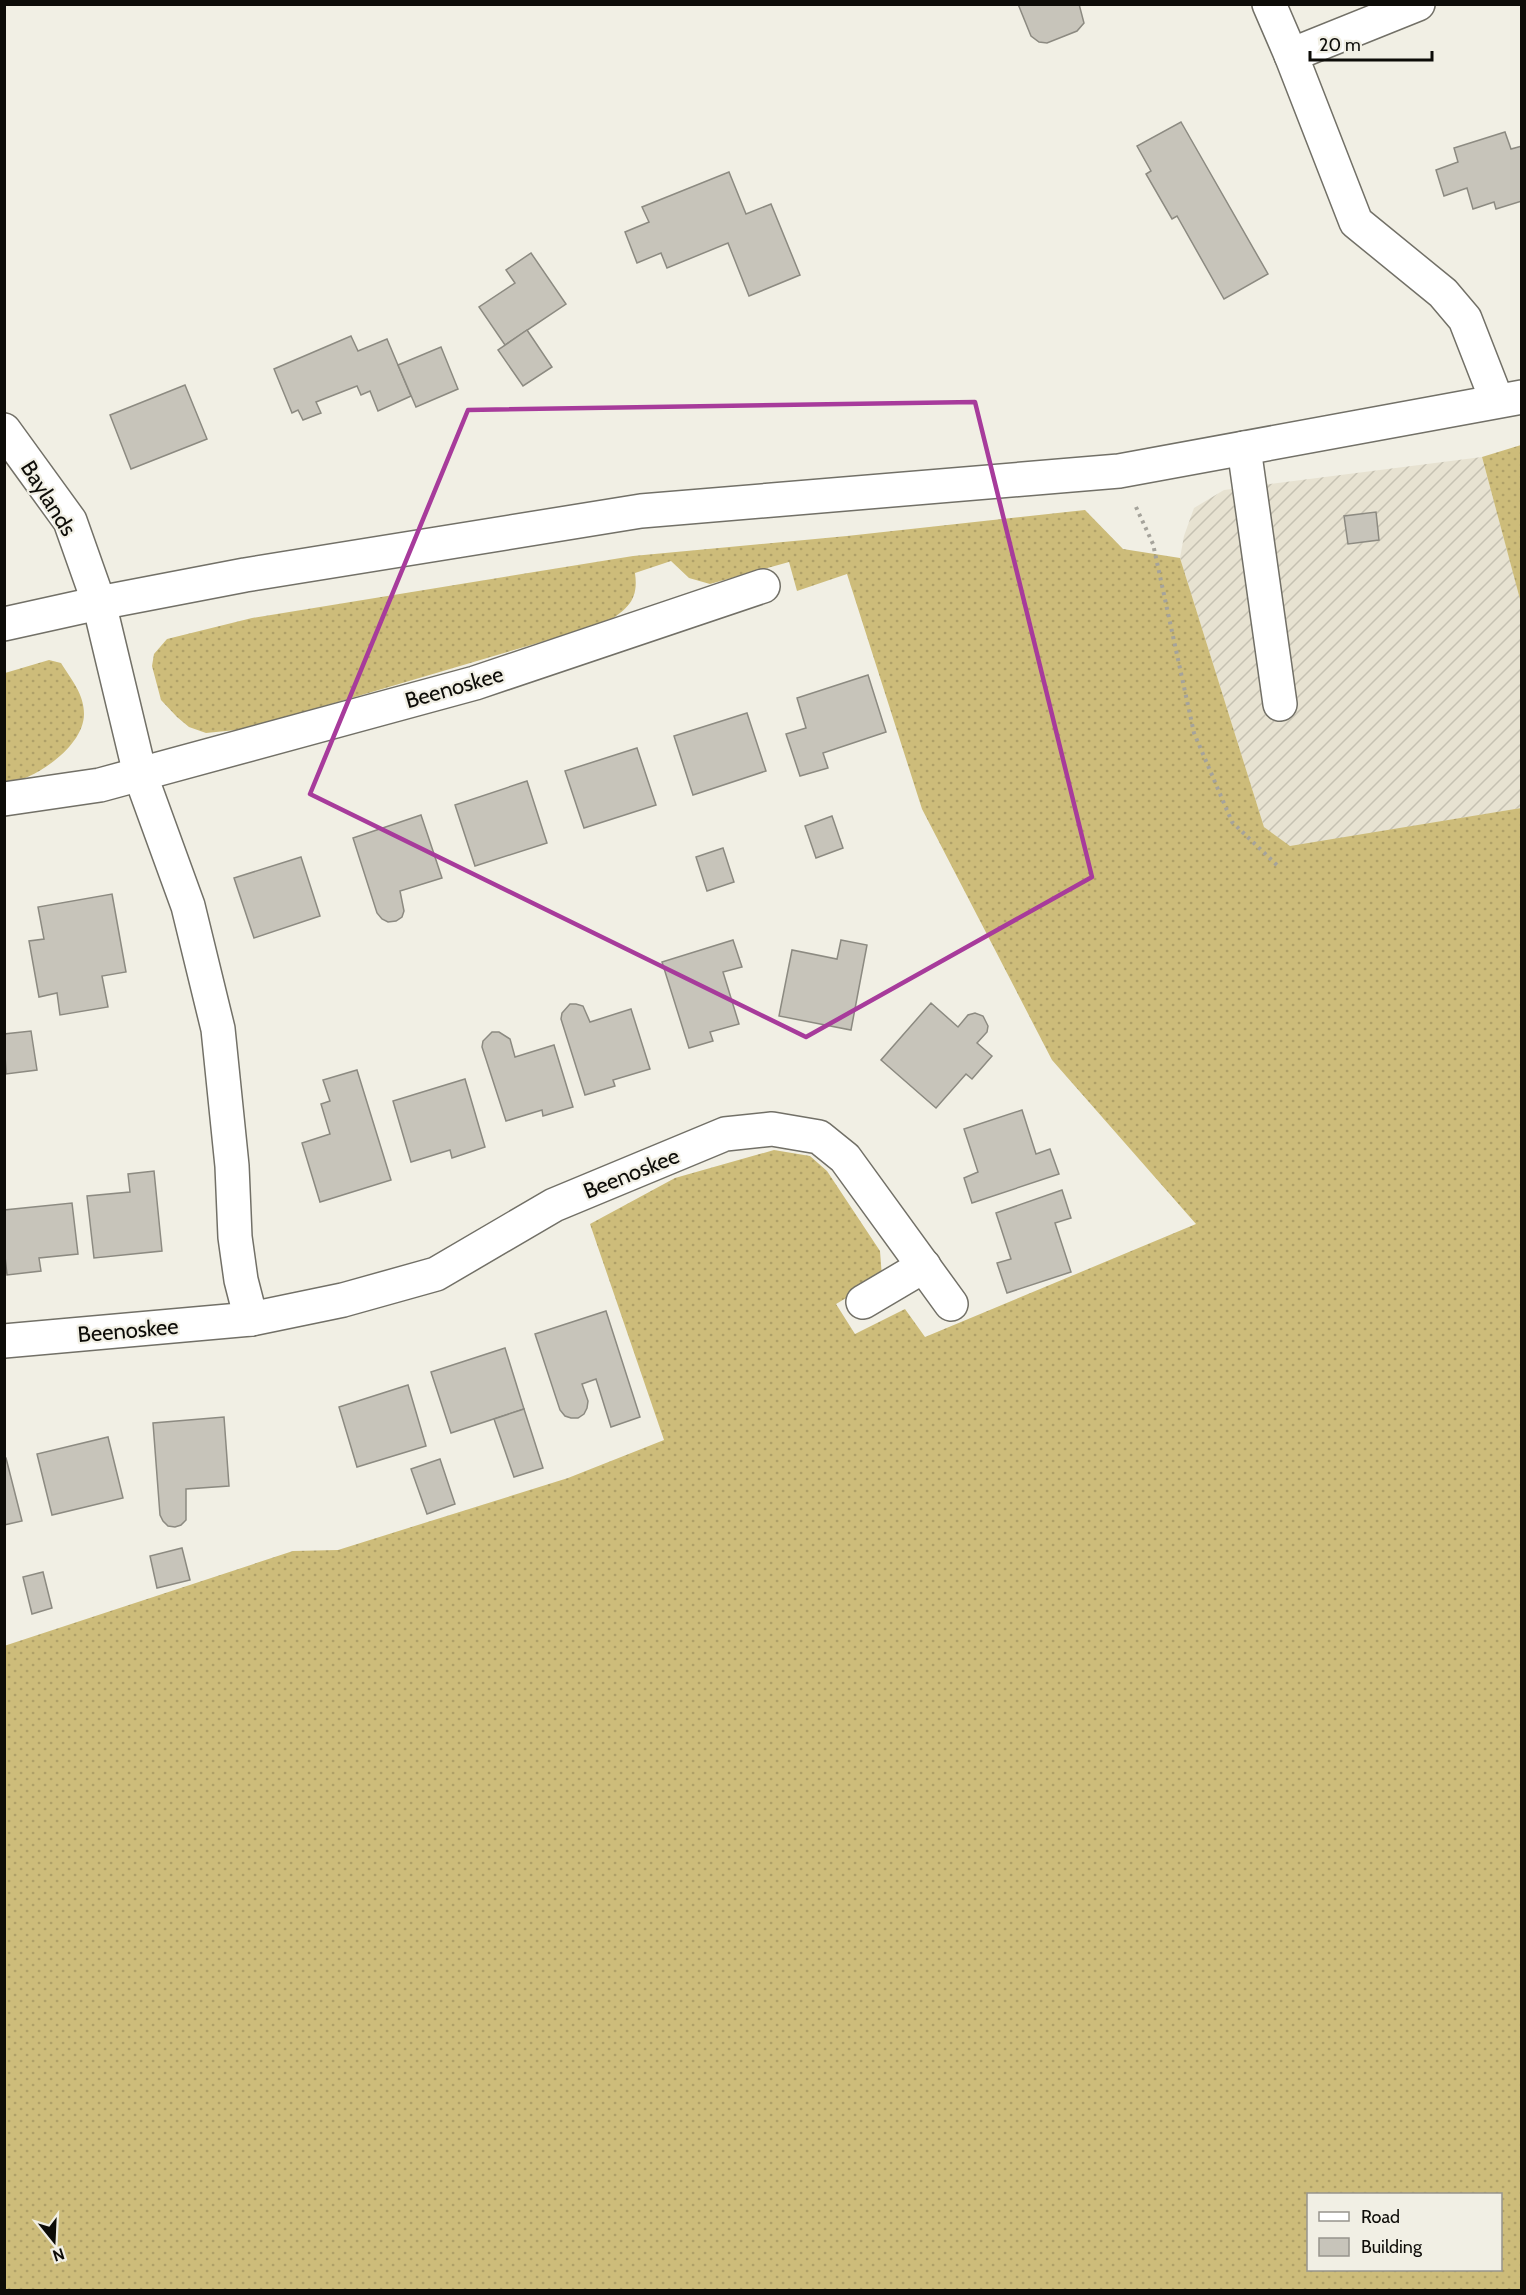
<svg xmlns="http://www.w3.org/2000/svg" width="1526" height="2295" font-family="Cabin,sans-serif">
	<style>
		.industrial { fill: url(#industrial-furrows) }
		.grass { fill: url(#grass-dots); fill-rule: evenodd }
		.building { fill: #c7c4ba; stroke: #8c8a81; stroke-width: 1.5 }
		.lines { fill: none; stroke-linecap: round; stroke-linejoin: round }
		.minor-casing { stroke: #727067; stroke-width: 36 }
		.path { stroke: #a5a39b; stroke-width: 4; stroke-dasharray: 3 4.5; stroke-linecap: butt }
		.minor { stroke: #fff; stroke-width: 33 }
		.marked { fill: none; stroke: #a73b9b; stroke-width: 4.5; stroke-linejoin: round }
		.labels { text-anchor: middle; stroke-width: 4.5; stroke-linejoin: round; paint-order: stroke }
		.street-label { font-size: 22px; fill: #0d0c08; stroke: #f1efe4 }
	</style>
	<defs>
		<pattern id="industrial-furrows" width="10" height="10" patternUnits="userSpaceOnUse" patternTransform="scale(1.5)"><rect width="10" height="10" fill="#e7e2d1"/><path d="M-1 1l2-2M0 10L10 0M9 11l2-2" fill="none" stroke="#c5c1b2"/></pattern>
		<pattern id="grass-dots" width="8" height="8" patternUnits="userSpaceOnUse" patternTransform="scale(1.5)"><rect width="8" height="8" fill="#cdbc7a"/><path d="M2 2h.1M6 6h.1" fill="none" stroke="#afa068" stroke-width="1.8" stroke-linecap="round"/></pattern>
	</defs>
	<rect width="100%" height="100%" fill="#f1efe4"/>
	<!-- industrial -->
	<path class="industrial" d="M 1482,457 L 1521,603 L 1521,808 L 1290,847 L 1264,827 L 1180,558 L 1184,536 L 1194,508 L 1224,490 Z"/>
	<!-- grass -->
	<g class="grass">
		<path d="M 1521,445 L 1522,445 L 1521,603 L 1482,457 Z"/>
		<path d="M 1085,510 L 1123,549 L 1180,558 L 1264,827 L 1290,846 L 1521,808 L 1521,2290 L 5,2290 L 4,1646 L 293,1551 L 338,1550 L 568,1478 L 664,1440 L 590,1224 L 675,1178 L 774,1150 L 810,1156 L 827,1171 L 880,1251 L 882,1277 L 836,1304 L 855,1334 L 905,1309 L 925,1337 L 1196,1224 L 1052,1060 L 922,809 L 847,574 L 797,591 L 789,562 L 710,584 L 689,578 L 671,561 L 635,573 C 639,601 627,609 606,623 L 246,729 L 206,733 L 189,727 L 177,717 L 161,700 L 152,666 L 154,654 L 167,639 L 252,618 L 633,556 L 847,536 ZM 1308,2194 L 1500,2194 L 1500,2270 L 1308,2270 Z"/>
		<path d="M 49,660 L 61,663 C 71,679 84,694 84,714 C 84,747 34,780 5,784 L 5,673 Z"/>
	</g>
	<!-- building -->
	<g class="building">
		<path d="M 1018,4 L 1079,4 L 1084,23 L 1077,31 L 1047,43 L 1039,42 L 1031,36 Z"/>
		<path d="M 1181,122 L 1268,274 L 1224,299 L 1177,216 L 1172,219 L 1146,174 L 1151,171 L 1137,146 Z"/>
		<path d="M 1505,132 L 1511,149 L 1522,146 L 1522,201 L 1496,209 L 1494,202 L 1473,209 L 1467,188 L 1444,196 L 1436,170 L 1458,162 L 1454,148 Z"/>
		<path d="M 729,172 L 746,214 L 771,204 L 800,275 L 749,296 L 728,243 L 667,268 L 661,253 L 637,263 L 625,232 L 649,222 L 642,207 Z"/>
		<path d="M 531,253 L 566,304 L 505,345 L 479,307 L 515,283 L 506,270 Z"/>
		<path d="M 527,330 L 552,367 L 523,386 L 498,350 Z"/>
		<path d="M 351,336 L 358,351 L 387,339 L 411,396 L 378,411 L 370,391 L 361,395 L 357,386 L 316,402 L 321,413 L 303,420 L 298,410 L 292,413 L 274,369 Z"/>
		<path d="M 441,347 L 458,389 L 416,407 L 398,365 Z"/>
		<path d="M 185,385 L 207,439 L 131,469 L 110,415 Z"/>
		<path d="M 1376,512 L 1379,540 L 1348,544 L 1344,516 Z"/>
		<path d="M 868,675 L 886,732 L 823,753 L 828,768 L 800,776 L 786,734 L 806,728 L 797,698 Z"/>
		<path d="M 747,713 L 766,771 L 693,795 L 674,736 Z"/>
		<path d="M 637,748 L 656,805 L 584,828 L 565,771 Z"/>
		<path d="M 527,781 L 547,843 L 475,866 L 455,805 Z"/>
		<path d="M 421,815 L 442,878 L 400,891 L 404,911 L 402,917 L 396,921 L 388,922 L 382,919 L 377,913 L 353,838 Z"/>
		<path d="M 832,816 L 843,848 L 816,858 L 805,826 Z"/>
		<path d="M 723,848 L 734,882 L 707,891 L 696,857 Z"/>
		<path d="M 301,857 L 320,916 L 254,938 L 234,878 Z"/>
		<path d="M 112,894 L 126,972 L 102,976 L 108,1007 L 60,1015 L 57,993 L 39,997 L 29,941 L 44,939 L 38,907 Z"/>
		<path d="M 733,940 L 742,967 L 723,972 L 739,1024 L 710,1032 L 713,1041 L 689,1048 L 662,962 Z"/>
		<path d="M 841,940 L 867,945 L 851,1030 L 779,1016 L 792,950 L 837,959 Z"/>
		<path d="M 931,1003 L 958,1027 L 968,1015 L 975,1013 L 983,1016 L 988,1026 L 987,1032 L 977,1043 L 992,1056 L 972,1079 L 966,1074 L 936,1108 L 881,1060 Z"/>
		<path d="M 570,1004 L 576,1004 L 583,1006 L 590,1022 L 631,1009 L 650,1069 L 613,1080 L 615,1086 L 585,1095 L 561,1019 L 562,1013 Z"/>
		<path d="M 31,1031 L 37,1070 L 6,1074 L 4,1034 Z"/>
		<path d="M 492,1032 L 499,1032 L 510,1039 L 515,1057 L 554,1045 L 573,1107 L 543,1116 L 542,1110 L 506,1121 L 482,1047 L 483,1041 Z"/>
		<path d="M 357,1070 L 391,1180 L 320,1202 L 302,1143 L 330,1134 L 321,1104 L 330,1101 L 323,1080 Z"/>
		<path d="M 465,1079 L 485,1147 L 452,1158 L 450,1150 L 411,1162 L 393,1101 Z"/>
		<path d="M 1022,1110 L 1036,1154 L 1050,1149 L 1059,1174 L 972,1203 L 964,1178 L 978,1172 L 964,1129 Z"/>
		<path d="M 154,1171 L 162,1251 L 94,1258 L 87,1196 L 130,1192 L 128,1174 Z"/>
		<path d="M 1062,1190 L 1071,1218 L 1055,1223 L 1071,1272 L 1007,1293 L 997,1263 L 1011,1259 L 996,1213 Z"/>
		<path d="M 72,1203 L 78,1254 L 39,1258 L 41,1271 L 7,1275 L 4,1247 L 4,1210 Z"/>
		<path d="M 606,1311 L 640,1417 L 611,1427 L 596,1379 L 582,1384 L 588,1401 L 587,1408 L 584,1414 L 578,1418 L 571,1418 L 565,1416 L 560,1410 L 535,1334 Z"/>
		<path d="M 505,1348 L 524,1409 L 451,1433 L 431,1372 Z"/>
		<path d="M 408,1385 L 426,1446 L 357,1467 L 339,1407 Z"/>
		<path d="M 524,1409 L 543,1468 L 514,1477 L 494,1419 Z"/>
		<path d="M 224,1417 L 229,1486 L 186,1489 L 186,1520 L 181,1525 L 175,1527 L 168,1526 L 163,1521 L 160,1515 L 153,1423 Z"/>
		<path d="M 108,1437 L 123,1498 L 52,1515 L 37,1454 Z"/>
		<path d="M 4,1458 L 6,1458 L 22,1521 L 4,1525 Z"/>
		<path d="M 440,1459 L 455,1504 L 427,1514 L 411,1469 Z"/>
		<path d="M 182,1548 L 190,1580 L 157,1588 L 150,1556 Z"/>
		<path d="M 43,1572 L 52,1608 L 32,1614 L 23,1577 Z"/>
	</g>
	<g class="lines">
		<!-- minor casing -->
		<g class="minor-casing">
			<g id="minor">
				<path d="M 1269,4 L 1291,55"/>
				<path d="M 1418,4 L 1291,55 L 1356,222 L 1443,293 L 1465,319 L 1497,401"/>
				<path d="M 4,430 L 70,521 L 99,603 L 140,774 L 188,906 L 218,1029 L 232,1166 L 235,1237 L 241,1280 L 251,1319"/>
				<path d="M 1244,448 L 1280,704"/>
				<path d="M 4,624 L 99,603 L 245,575 L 641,511 L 1119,471 L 1522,397"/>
				<path d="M 4,799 L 100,785 L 475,683 L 763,586"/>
				<path d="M 863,1302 L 924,1266"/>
				<path d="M 4,1341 L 251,1319 L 343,1300 L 436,1274 L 554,1205 L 725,1134 L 772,1129 L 819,1137 L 845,1158 L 951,1304"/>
			</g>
		</g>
		<!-- path -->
		<path class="path" d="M 1136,507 L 1153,544 L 1194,733 L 1232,822 L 1280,868"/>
		<!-- minor -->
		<use href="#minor" class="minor"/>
	</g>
	<!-- marked area -->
	<path class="marked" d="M 975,402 L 1092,877 L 806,1037 L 310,794 L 468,410 Z"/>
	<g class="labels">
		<!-- street labels -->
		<g class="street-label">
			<text transform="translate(49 498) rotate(58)" y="8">Baylands</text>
			<text transform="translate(454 687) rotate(-16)" y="8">Beenoskee</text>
			<text transform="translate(631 1173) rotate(-22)" y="8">Beenoskee</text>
			<text transform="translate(128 1330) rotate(-5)" y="8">Beenoskee</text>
		</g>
	</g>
	<!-- border -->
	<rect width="1526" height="2295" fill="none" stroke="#0d0c08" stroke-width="12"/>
	<!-- legend -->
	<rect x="1307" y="2193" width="195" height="78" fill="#f1efe4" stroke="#96948c" stroke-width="1.5"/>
	<rect x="1319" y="2212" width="30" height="9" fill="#ffffff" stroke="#96948c" stroke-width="1.5"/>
	<text x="1361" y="2223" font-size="18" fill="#0d0c08">Road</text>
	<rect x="1319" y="2238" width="30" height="18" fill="#c7c4ba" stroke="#96948c" stroke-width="1.5"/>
	<text x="1361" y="2253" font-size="18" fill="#0d0c08">Building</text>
	<!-- north arrow -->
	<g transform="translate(54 2241) rotate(162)" stroke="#f1efe4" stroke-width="4.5" paint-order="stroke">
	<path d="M0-4.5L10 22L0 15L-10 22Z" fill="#0d0c08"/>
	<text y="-9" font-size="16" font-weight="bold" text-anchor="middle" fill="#0d0c08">N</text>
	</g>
	<!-- scale -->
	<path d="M1310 51v9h122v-9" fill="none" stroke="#0d0c08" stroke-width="3"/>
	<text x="1319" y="51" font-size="18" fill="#0d0c08" stroke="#f1efe4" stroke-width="4.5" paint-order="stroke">20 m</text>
</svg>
